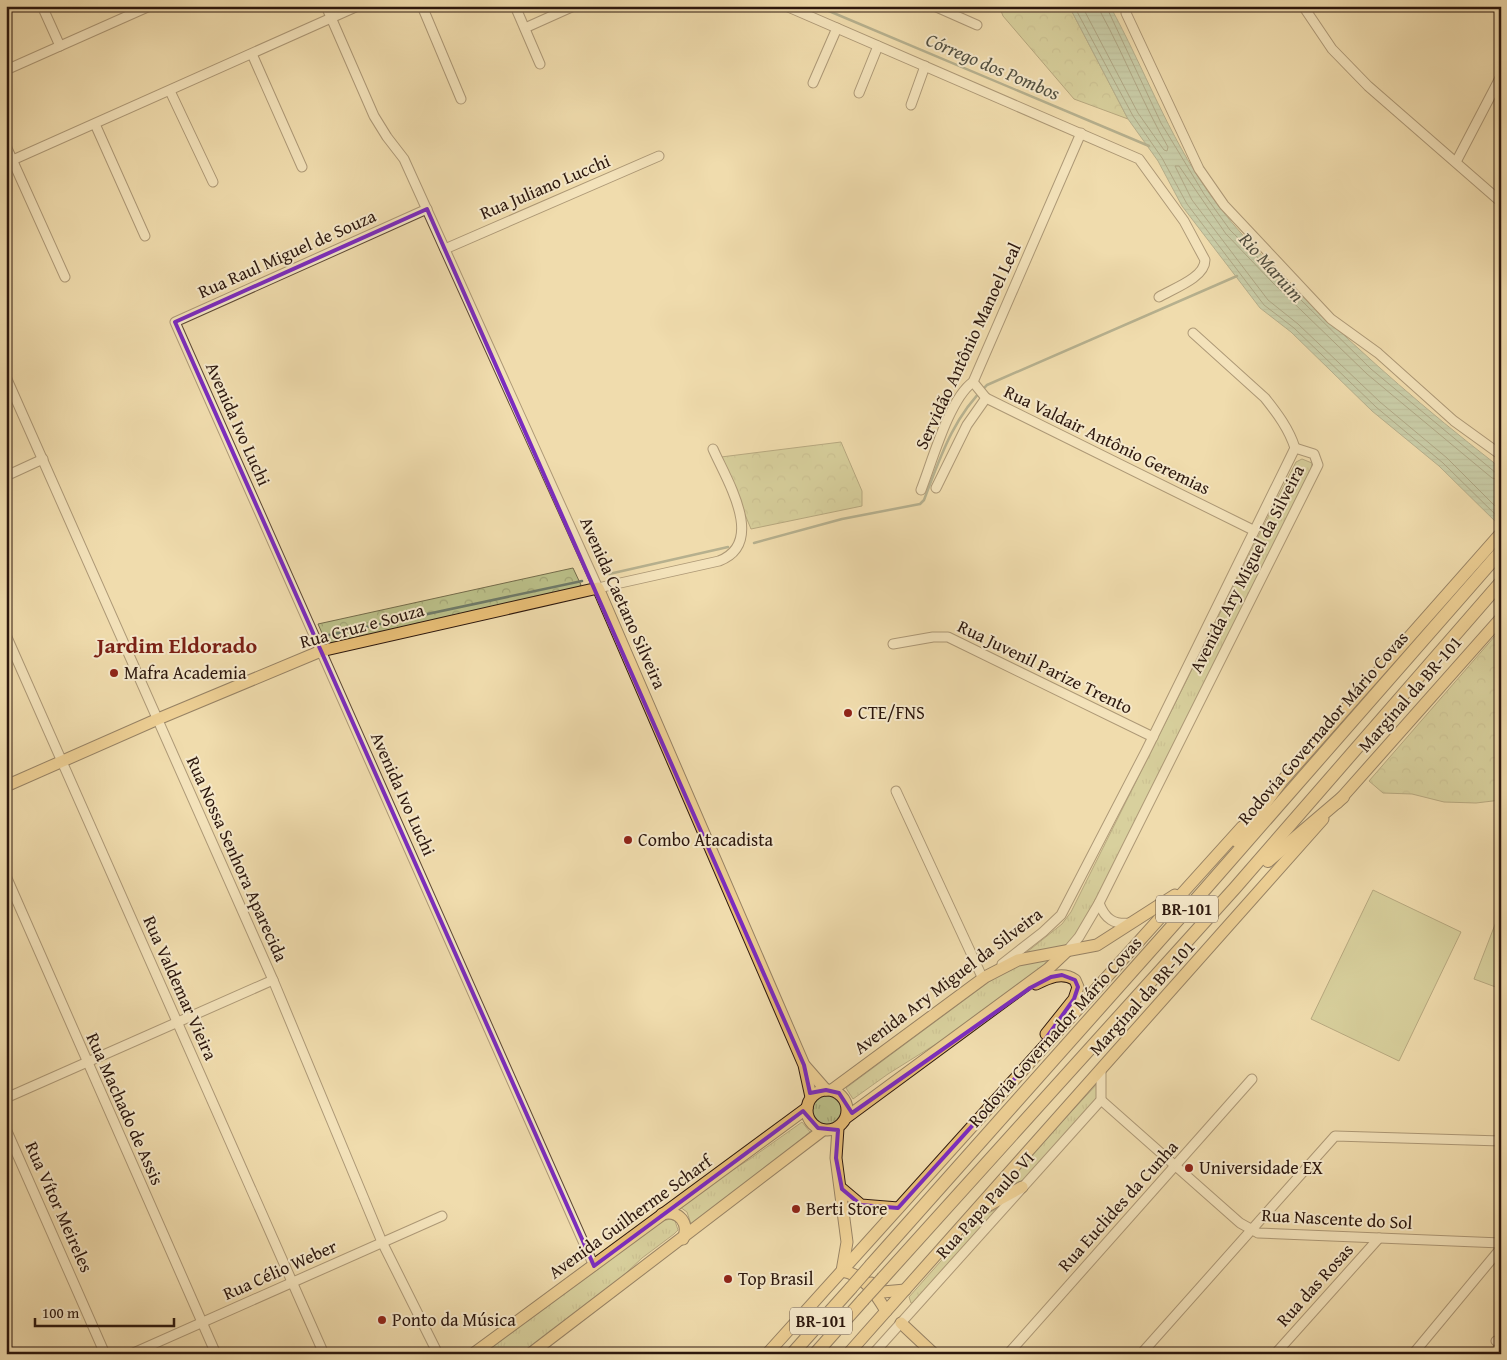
<svg xmlns="http://www.w3.org/2000/svg" width="1507" height="1360" font-family="'Gentium Book Plus',serif">
	<style>
		.grass { fill: url(#grass-tufts); stroke: #746c4b }
		.forest { fill: url(#forest-crowns); stroke: #746c4b }
		.garden { fill: #bbc089; stroke: #746c4b }
		.water { fill: url(#water-rules); stroke: #6f7a68 }
		.lines { fill: none; stroke-linecap: round; stroke-linejoin: round }
		.shore { stroke: #646a58; stroke-width: 1 }
		.stream { stroke: #6f7a68; stroke-width: 2.5 }
		.minor-casing { stroke: #5d4835; stroke-width: 11 }
		.major-casing { stroke: #2c170d; stroke-width: 13 }
		.highway-casing { stroke: #2c170d; stroke-width: 14 }
		.minor { stroke: #f5e8ca; stroke-width: 9 }
		.major { stroke: #e8be76; stroke-width: 11 }
		.highway { stroke: #e8be76; stroke-width: 12 }
		.highway-bridge-casing { stroke: #2c170d; stroke-width: 14; stroke-linecap: butt }
		.highway-bridge { stroke: #e8be76; stroke-width: 12 }
		.marked { fill: none; stroke: #7b2cbf; stroke-width: 4; stroke-linejoin: round }
		.poi-dot { fill: #8f2418; stroke: #f5e8ca; stroke-width: 2 }
		.labels { text-anchor: middle; stroke-width: 4; stroke-linejoin: round; paint-order: stroke }
		.shield { fill: #f5e8ca; stroke: #685646; stroke-width: 1 }
		.shield-label { font-size: 16px; font-weight: bold; fill: #2c170d }
		.street-label { font-size: 18px; fill: #2c170d; stroke: #f5e8ca }
		.poi-label { font-size: 18px; fill: #2c170d; stroke: #f5e8ca; text-anchor: start }
		.water-label { font-size: 19px; font-style: italic; fill: #535142; stroke: #f5e8ca }
		.district-label { font-size: 22px; font-weight: bold; fill: #7a1f14; stroke: #f5e8ca }
	</style>
	<defs>
		<pattern id="grass-tufts" width="24" height="20" patternUnits="userSpaceOnUse" patternTransform="scale(1.25)"><rect width="24" height="20" fill="#bbc089"/><path d="M3 7l-1-3M5 7V3M7 7l1-3M15 17l-1-3M17 17v-4M19 17l1-3" fill="none" stroke="#a1a475"/></pattern>
		<pattern id="forest-crowns" width="20" height="18" patternUnits="userSpaceOnUse" patternTransform="scale(1.25)"><rect width="20" height="18" fill="#bbc089"/><path d="M2 6a3 3 0 1 1 6 0M12 15a3 3 0 1 1 6 0" fill="none" stroke="#a1a475"/></pattern>
		<pattern id="water-rules" width="6" height="5" patternUnits="userSpaceOnUse" patternTransform="scale(1.25)"><rect width="6" height="5" fill="#9cbca4"/><path d="M0 2.5h6" fill="none" stroke="#87a18c"/></pattern>
	</defs>
	<rect width="100%" height="100%" fill="#f0dcad"/>
	<filter id="stains"><feTurbulence type="fractalNoise" baseFrequency=".004" numOctaves="4"/><feColorMatrix values="0 0 0 0 .2 0 0 0 0 .09 0 0 0 0 .02 0 0 0 .5 -.17"/></filter>
	<radialGradient id="worn" r=".72"><stop offset=".6" stop-color="#630" stop-opacity="0"/><stop offset="1" stop-color="#630" stop-opacity=".3"/></radialGradient>
	<!-- grass -->
	<g class="grass">
		<path d="M 1302,459 L 1312,463 L 1311,471 L 1104,889 L 1066,949 L 1027,952 L 1062,924 L 1071,912 L 1278,497 L 1296,462 Z"/>
		<path d="M 1059,956 L 968,1024 L 888,1074 L 853,1099 L 846,1088 L 1009,967 Z"/>
		<path d="M 1098,1083 L 1097,1101 L 1022,1182 L 992,1197 Z"/>
		<circle cx="827" cy="1110" r="15"/>
		<path d="M 802,1122 L 810,1132 L 696,1225 L 691,1224 L 687,1212 L 677,1205 L 750,1159 Z"/>
		<path d="M 1002,1206 L 916,1303 L 911,1303 L 909,1297 L 979,1218 Z"/>
		<path d="M 670,1219 L 675,1221 L 678,1230 L 674,1234 L 642,1258 L 610,1288 L 522,1354 L 478,1354 L 663,1221 Z"/>
	</g>
	<!-- forest -->
	<g class="forest">
		<path d="M 999,6 L 1069,6 L 1128,119 L 1074,99 L 1003,16 Z"/>
		<path d="M 841,442 L 862,491 L 862,506 L 751,529 L 721,457 Z"/>
		<path d="M 573,568 L 581,585 L 576,589 L 328,647 L 318,624 Z"/>
		<path d="M 1501,629 L 1501,800 L 1476,803 L 1444,802 L 1412,794 L 1383,793 L 1369,781 Z"/>
	</g>
	<!-- garden -->
	<g class="garden">
		<path d="M 1373,890 L 1461,932 L 1399,1061 L 1311,1019 Z"/>
		<path d="M 1501,909 L 1501,989 L 1474,979 Z"/>
	</g>
	<!-- water -->
	<path class="water" d="M 1069,6 L 1110,6 C 1144,68 1168,135 1209,193 C 1237,233 1273,267 1308,301 C 1369,360 1426,410 1493,462 L 1501,471 L 1501,527 L 1439,466 L 1372,411 L 1291,332 L 1260,308 L 1182,206 L 1158,161 L 1128,119 Z"/>
	<g class="lines">
		<!-- shore -->
		<g class="shore">
			<path d="M 1074,6 L 1133,116 L 1162,158 L 1187,204 L 1264,305 L 1294,328 L 1376,407 L 1443,463 L 1501,520"/>
			<path d="M 1082,6 L 1138,113 L 1164,150 L 1167,151 L 1168,147 C 1143,104 1125,57 1101,13 L 1100,6"/>
			<path d="M 1106,6 L 1161,123 L 1204,194 L 1230,230 L 1371,369 L 1496,473 L 1501,474"/>
			<path d="M 1501,480 L 1492,478 L 1367,374 L 1272,282 L 1226,234 L 1179,166 L 1175,166 L 1192,200 L 1268,300 L 1298,324 L 1380,402 L 1447,458 L 1501,512"/>
		</g>
		<!-- stream -->
		<g class="stream">
			<path d="M 817,6 L 1149,146"/>
			<path d="M 754,543 L 842,519 L 920,504 L 924,500 C 940,458 953,417 987,385 L 1237,276"/>
			<path d="M 609,574 L 728,547"/>
			<path d="M 329,635 L 582,581"/>
		</g>
		<!-- minor casing -->
		<g class="minor-casing">
			<g id="minor">
				<path d="M 42,6 L 60,46"/>
				<path d="M 326,6 L 374,116 L 387,137 L 404,159 L 598,588 L 719,561 C 767,543 726,479 713,449"/>
				<path d="M 422,6 L 461,99"/>
				<path d="M 515,6 L 540,64"/>
				<path d="M 786,6 L 1139,159 L 1184,221 L 1205,260 C 1205,278 1172,289 1159,297"/>
				<path d="M 934,6 L 977,25"/>
				<path d="M 1303,6 L 1332,49 L 1368,86 L 1501,202"/>
				<path d="M 1126,13 L 1199,169 L 1224,205 L 1331,319 L 1378,353 L 1454,421 L 1501,455"/>
				<path d="M 525,28 L 574,6"/>
				<path d="M 252,54 L 302,167"/>
				<path d="M 6,70 L 150,6"/>
				<path d="M 813,83 L 837,28"/>
				<path d="M 170,91 L 213,182"/>
				<path d="M 859,93 L 878,46"/>
				<path d="M 911,105 L 925,66"/>
				<path d="M 95,124 L 145,236"/>
				<path d="M 6,146 L 65,277"/>
				<path d="M 1456,162 L 1501,76"/>
				<path d="M 6,163 L 358,6"/>
				<path d="M 427,209 L 175,322 L 594,1266"/>
				<path d="M 445,249 L 659,156"/>
				<path d="M 1193,333 L 1265,398 C 1277,413 1289,429 1295,448"/>
				<path d="M 6,377 L 273,980 L 382,1242 L 438,1354"/>
				<path d="M 973,382 L 986,398"/>
				<path d="M 6,476 L 43,459"/>
				<path d="M 936,488 L 967,425 L 986,398 L 1253,530"/>
				<path d="M 921,490 C 932,462 949,399 973,382 L 1081,133"/>
				<path d="M 6,635 L 324,1354"/>
				<path d="M 893,644 L 933,637 L 948,637 L 1153,737"/>
				<path d="M 896,791 L 983,979"/>
				<path d="M 6,876 L 216,1354"/>
				<path d="M 1099,903 C 1105,919 1114,925 1130,923"/>
				<path d="M 1067,951 L 1079,937 L 1099,903 L 1318,465 L 1314,454 L 1295,448"/>
				<path d="M 1002,964 L 1043,932 L 1061,915 L 1146,751 L 1295,448"/>
				<path d="M 6,1098 L 273,980"/>
				<path d="M 1101,1100 L 1240,1223 L 1258,1233 L 1501,1243"/>
				<path d="M 6,1129 L 105,1354"/>
				<path d="M 1496,1341 L 1501,1342"/>
				<path d="M 1276,1353 L 1379,1238"/>
				<path d="M 131,1354 L 442,1216"/>
				<path d="M 873,1354 L 1101,1100 L 1101,1071"/>
				<path d="M 1008,1354 L 1252,1079"/>
				<path d="M 1141,1354 L 1335,1136 L 1501,1141"/>
				<path d="M 1413,1354 L 1501,1248"/>
			</g>
		</g>
		<!-- major casing -->
		<g class="major-casing">
			<g id="major">
				<path d="M 6,786 L 158,719 L 321,651 L 598,588 L 804,1065 L 811,1097"/>
				<path d="M 1274,790 L 1501,533"/>
				<path d="M 1337,803 L 1501,618"/>
				<path d="M 1036,984 C 1048,978 1062,971 1075,980 L 1078,987 L 1074,999 L 1046,1034"/>
				<path d="M 805,1066 L 826,1090"/>
				<circle cx="827" cy="1110" r="20"/>
				<path d="M 832,1090 L 985,977 L 1018,960 L 1097,945 L 1175,895"/>
				<path d="M 847,1117 L 1048,969 L 1066,952"/>
				<path d="M 838,1128 L 836,1158 L 847,1242 L 842,1271 C 863,1274 876,1294 886,1311"/>
				<path d="M 842,1189 L 861,1205 L 898,1208"/>
				<path d="M 982,1209 L 1022,1187"/>
				<path d="M 662,1214 C 679,1209 690,1224 683,1239"/>
				<path d="M 871,1283 L 883,1292 L 905,1290"/>
				<path d="M 901,1323 L 934,1354"/>
				<path d="M 473,1354 L 807,1108"/>
				<path d="M 530,1354 L 823,1130"/>
				<path d="M 767,1354 L 1242,827"/>
				<path d="M 848,1354 L 1323,819"/>
			</g>
		</g>
		<!-- highway casing -->
		<g class="highway-casing">
			<g id="highway">
				<path d="M 1237,841 L 1280,783"/>
				<path d="M 1268,861 L 1343,797"/>
				<path d="M 871,1265 L 1207,887 L 1501,551"/>
				<path d="M 883,1278 L 1235,888 L 1501,582"/>
				<path d="M 792,1354 L 851,1288"/>
				<path d="M 815,1354 L 863,1300"/>
			</g>
		</g>
		<!-- minor -->
		<use href="#minor" class="minor"/>
		<!-- major -->
		<use href="#major" class="major"/>
		<!-- highway -->
		<use href="#highway" class="highway"/>
		<!-- highway-bridge casing -->
		<g class="highway-bridge-casing">
			<g id="highway-bridge">
				<path d="M 851,1288 L 871,1265"/>
				<path d="M 863,1300 L 883,1278"/>
			</g>
		</g>
		<!-- highway-bridge -->
		<use href="#highway-bridge" class="highway-bridge"/>
	</g>
	<!-- marked area -->
	<path d="M0 0H1507V1360H0ZM 427,209 L 804,1065 L 810,1093 L 826,1090 L 839,1093 L 852,1113 L 1030,988 L 1051,977 L 1062,975 L 1075,980 L 1078,987 L 1074,999 L 1027,1065 L 898,1208 L 861,1205 L 842,1189 L 836,1158 L 838,1130 L 818,1128 L 803,1111 L 594,1266 L 175,322 Z" fill="#f0dcad" fill-opacity=".55" fill-rule="evenodd"/>
	<path class="marked" d="M 427,209 L 804,1065 L 810,1093 L 826,1090 L 839,1093 L 852,1113 L 1030,988 L 1051,977 L 1062,975 L 1075,980 L 1078,987 L 1074,999 L 1027,1065 L 898,1208 L 861,1205 L 842,1189 L 836,1158 L 838,1130 L 818,1128 L 803,1111 L 594,1266 L 175,322 Z"/>
	<!-- markers -->
	<g class="poi-dot">
		<circle cx="114" cy="673" r="5"/>
		<circle cx="848" cy="713" r="5"/>
		<circle cx="628" cy="840" r="5"/>
		<circle cx="1189" cy="1168" r="5"/>
		<circle cx="796" cy="1209" r="5"/>
		<circle cx="728" cy="1279" r="5"/>
		<circle cx="382" cy="1320" r="5"/>
	</g>
	<g class="labels">
		<!-- shield labels -->
		<g class="shield">
			<rect x="1156" y="895.5" width="62" height="27" rx="4"/>
			<rect x="790" y="1307.5" width="62" height="27" rx="4"/>
		</g>
		<g class="shield-label">
			<text x="1187" y="915">BR-101</text>
			<text x="821" y="1327">BR-101</text>
		</g>
		<!-- street labels -->
		<g class="street-label">
			<text transform="translate(545 187) rotate(-23)" y="6">Rua Juliano Lucchi</text>
			<text transform="translate(287 254) rotate(-24)" y="6">Rua Raul Miguel de Souza</text>
			<text transform="translate(968 346) rotate(-65)" y="6">Servidão Antônio Manoel Leal</text>
			<text transform="translate(238 424) rotate(66)" y="6">Avenida Ivo Luchi</text>
			<text transform="translate(1107 440) rotate(26)" y="6">Rua Valdair Antônio Geremias</text>
			<text transform="translate(1247 569) rotate(-63)" y="6">Avenida Ary Miguel da Silveira</text>
			<text transform="translate(623 603) rotate(66)" y="6">Avenida Caetano Silveira</text>
			<text transform="translate(362 626) rotate(-15)" y="6">Rua Cruz e Souza</text>
			<text transform="translate(1045 667) rotate(26)" y="6">Rua Juvenil Parize Trento</text>
			<text transform="translate(1410 694) rotate(-49)" y="6">Marginal da BR-101</text>
			<text transform="translate(1323 728) rotate(-49)" y="6">Rodovia Governador Mário Covas</text>
			<text transform="translate(403 794) rotate(66)" y="6">Avenida Ivo Luchi</text>
			<text transform="translate(237 859) rotate(66)" y="6">Rua Nossa Senhora Aparecida</text>
			<text transform="translate(948 981) rotate(-37)" y="6">Avenida Ary Miguel da Silveira</text>
			<text transform="translate(180 988) rotate(66)" y="6">Rua Valdemar Vieira</text>
			<text transform="translate(1142 998) rotate(-48)" y="6">Marginal da BR-101</text>
			<text transform="translate(1055 1032) rotate(-48)" y="6">Rodovia Governador Mário Covas</text>
			<text transform="translate(125 1109) rotate(66)" y="6">Rua Machado de Assis</text>
			<text transform="translate(985 1205) rotate(-48)" y="6">Rua Papa Paulo VI</text>
			<text transform="translate(1118 1206) rotate(-48)" y="6">Rua Euclides da Cunha</text>
			<text transform="translate(59 1207) rotate(66)" y="6">Rua Vítor Meireles</text>
			<text transform="translate(630 1217) rotate(-36)" y="6">Avenida Guilherme Scharf</text>
			<text transform="translate(1337 1219) rotate(3)" y="6">Rua Nascente do Sol</text>
			<text transform="translate(280 1270) rotate(-24)" y="6">Rua Célio Weber</text>
			<text transform="translate(1315 1285) rotate(-48)" y="6">Rua das Rosas</text>
		</g>
		<!-- poi labels -->
		<g class="poi-label">
			<text x="124" y="679">Mafra Academia</text>
			<text x="858" y="719">CTE/FNS</text>
			<text x="638" y="846">Combo Atacadista</text>
			<text x="1199" y="1174">Universidade EX</text>
			<text x="806" y="1215">Berti Store</text>
			<text x="738" y="1285">Top Brasil</text>
			<text x="392" y="1326">Ponto da Música</text>
		</g>
		<!-- water labels -->
		<g class="water-label">
			<text transform="translate(993 66) rotate(23)" y="7">Córrego dos Pombos</text>
			<text transform="translate(1272 267) rotate(48)" y="7">Rio Maruim</text>
		</g>
		<!-- district labels -->
		<g class="district-label">
			<text x="177" y="653">Jardim Eldorado</text>
		</g>
	</g>
	<!-- margin -->
	<rect width="1507" height="1360" fill="none" stroke="#f0dcad" stroke-width="25"/>
	<rect x="8" y="8" width="1492" height="1345" fill="none" stroke="#2c170d" stroke-width="2.5"/>
	<rect x="12" y="12" width="1482" height="1335" fill="none" stroke="#2c170d"/>
	<!-- scale -->
	<path d="M35 1318v8h139v-8" fill="none" stroke="#2c170d" stroke-width="2.5"/>
	<text x="42" y="1318" font-size="15" fill="#2c170d" stroke="#f5e8ca" stroke-width="4" paint-order="stroke">100 m</text>
	<rect width="100%" height="100%" filter="url(#stains)"/>
	<rect width="100%" height="100%" fill="url(#worn)"/>
</svg>
